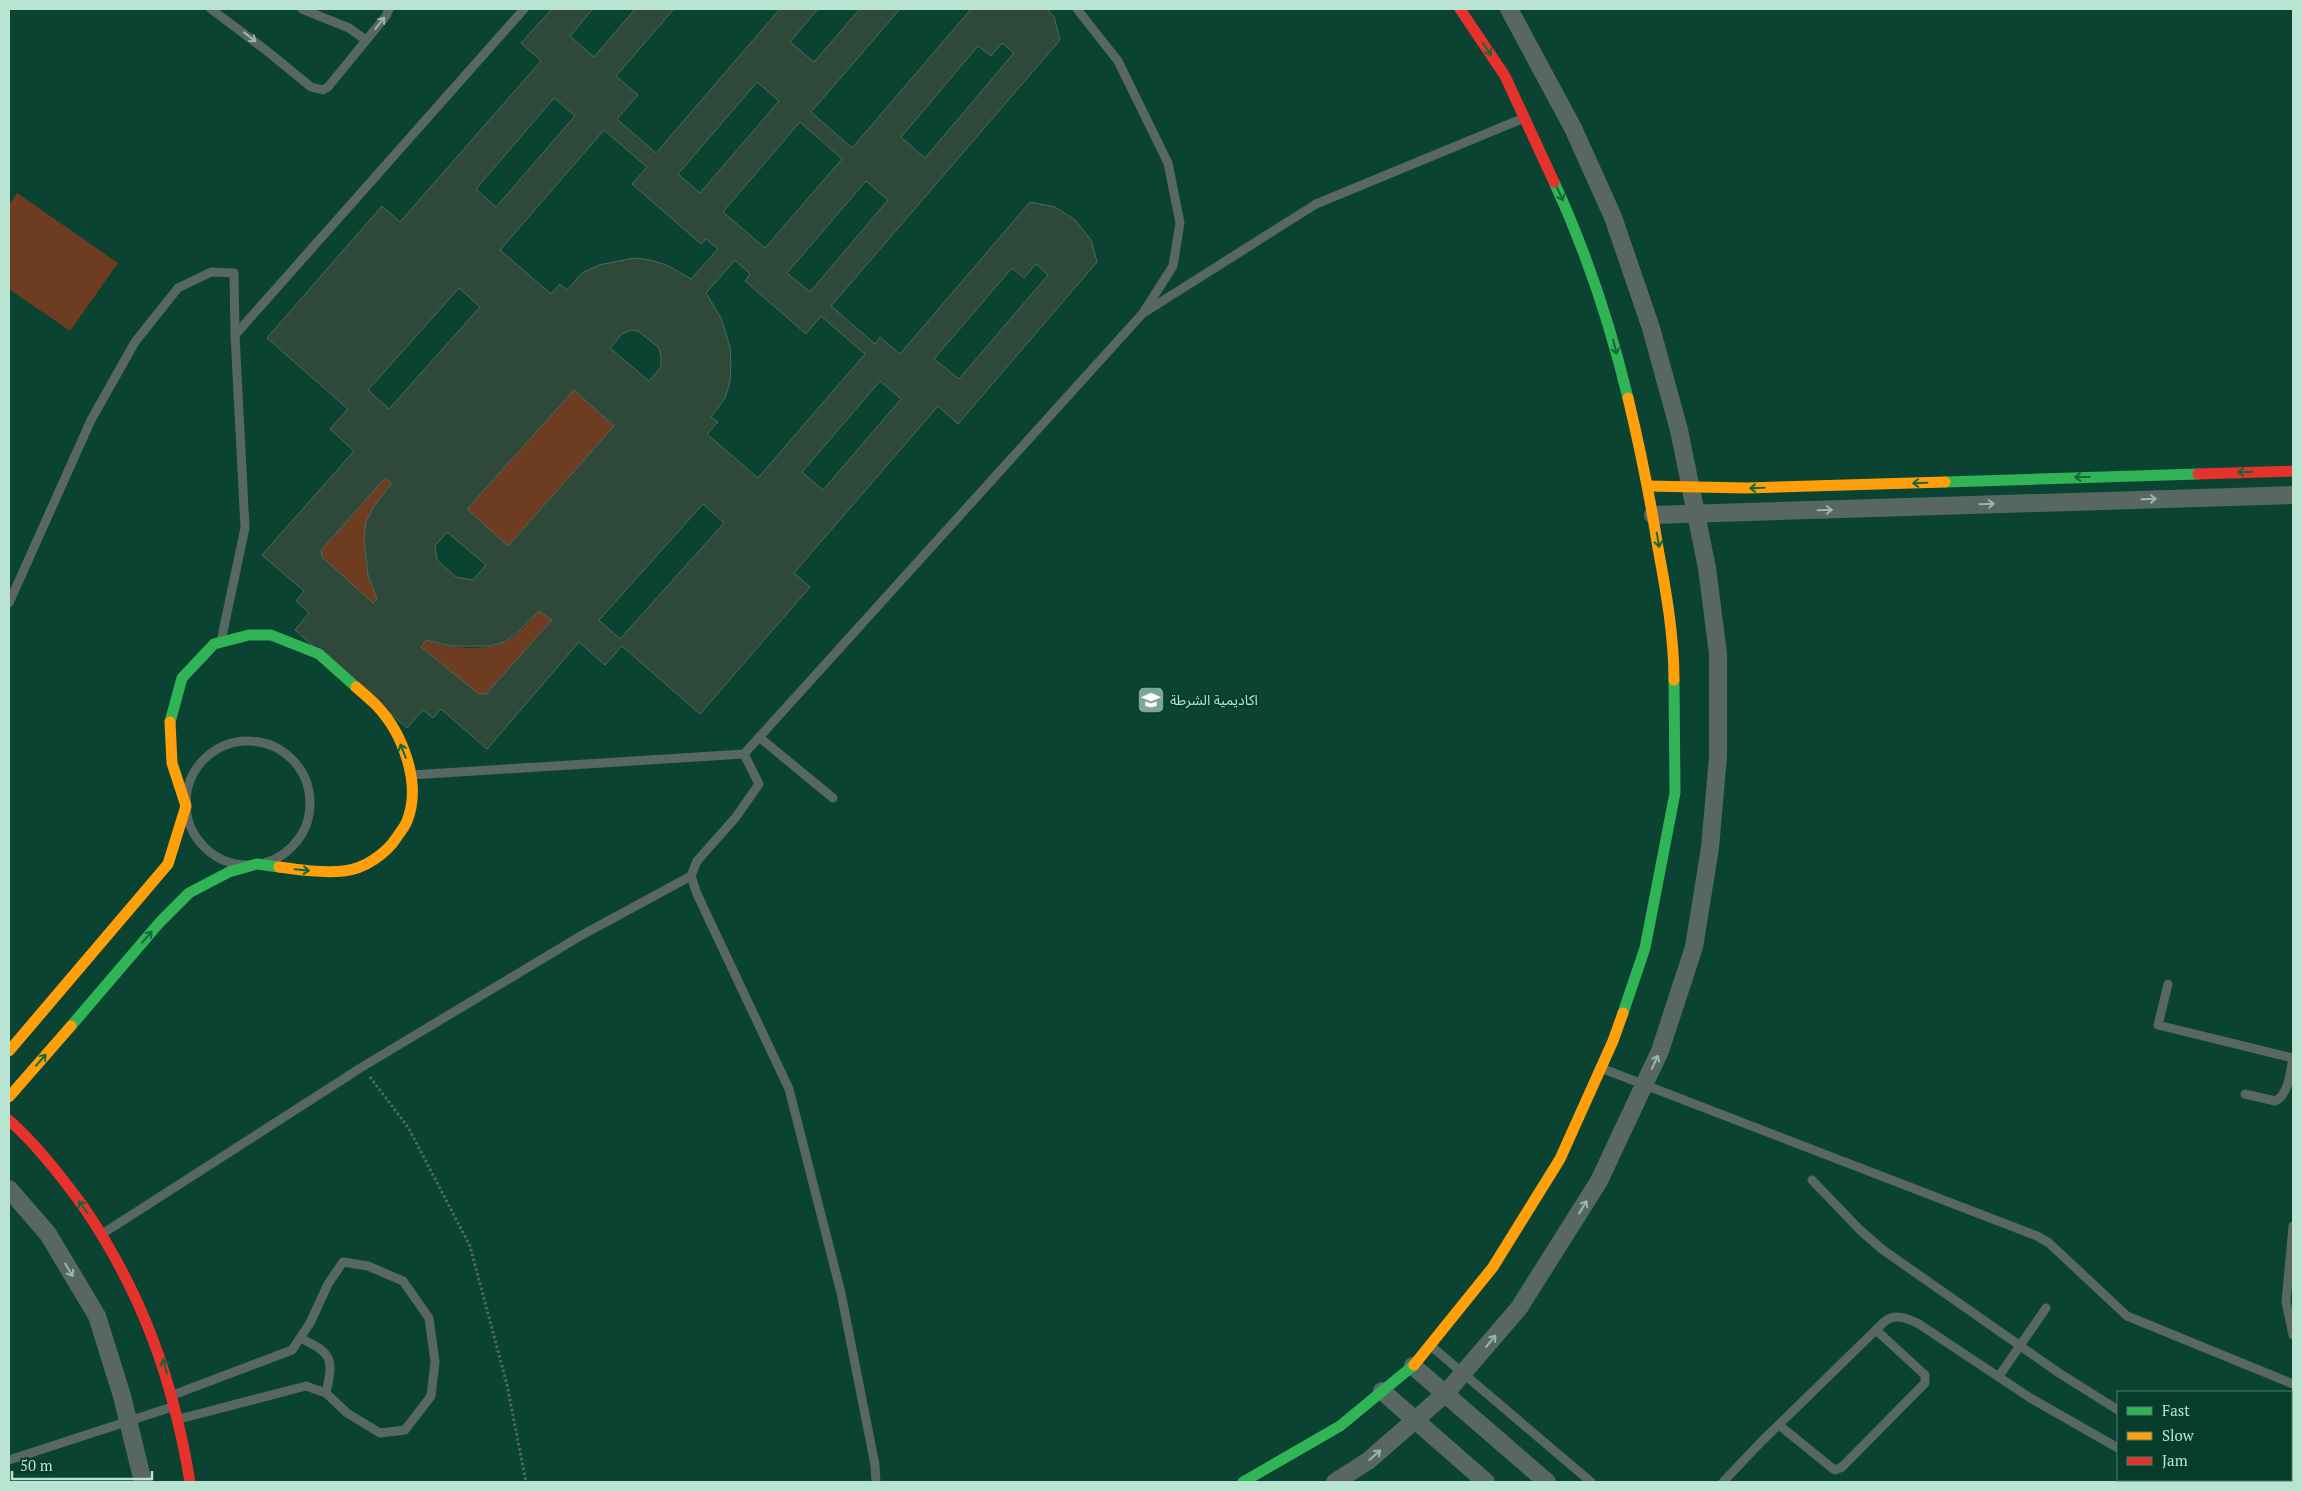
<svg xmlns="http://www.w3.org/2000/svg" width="2302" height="1491" font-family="'PT Serif','Noto Sans Arabic',serif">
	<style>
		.built { fill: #0a4331; fill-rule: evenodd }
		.green { fill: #6e3d21 }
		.building { fill: #2e483a; stroke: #51695b; fill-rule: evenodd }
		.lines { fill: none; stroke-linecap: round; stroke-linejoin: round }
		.path { stroke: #556660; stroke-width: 3; stroke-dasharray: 2.5 2.5; stroke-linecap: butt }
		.lane { stroke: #586761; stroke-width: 9 }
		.street { stroke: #586761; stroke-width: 18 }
		.fast { stroke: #30b455; stroke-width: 11 }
		.slow { stroke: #ff9f0a; stroke-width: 11 }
		.jam { stroke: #e5322d; stroke-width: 11 }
		.oneway { stroke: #97b8aa }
		.oneway2 { stroke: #15663a }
		.labels { text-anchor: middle; stroke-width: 4; stroke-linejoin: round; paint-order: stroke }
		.poi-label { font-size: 14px; fill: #b9e4d1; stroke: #073c2b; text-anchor: start }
	</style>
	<rect width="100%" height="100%" fill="#133027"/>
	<!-- built -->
	<path class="built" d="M 9,9 L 2293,9 L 2293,1482 L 9,1482 ZM 2118,1392 L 2291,1392 L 2291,1480 L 2118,1480 Z"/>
	<!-- green -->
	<g class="green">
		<path d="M 17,193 L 118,263 L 70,331 L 9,289 L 9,205 Z"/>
		<path d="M 574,390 L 614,426 L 508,546 L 467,509 Z"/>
		<path d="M 385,478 L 392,483 L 364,538 L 368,575 L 377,599 L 373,603 L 322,557 L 321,550 Z"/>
		<path d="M 539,611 L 552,620 L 486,694 L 479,694 L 421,647 L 426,640 C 448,648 482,652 504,642 C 518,636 529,622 539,611 Z"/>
	</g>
	<!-- building -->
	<path class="building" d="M 552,9 L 593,9 L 570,36 L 594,57 L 635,9 L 674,9 L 616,76 L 638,95 L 617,119 L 656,153 L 780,9 L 818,9 L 790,42 L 814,62 L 860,9 L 900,9 L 811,112 L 852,148 L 971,9 L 1047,9 L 1054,17 L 1060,40 L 831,306 L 875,344 L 880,337 L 900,354 L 1030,202 L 1055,207 L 1075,220 L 1091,240 L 1097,262 L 958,424 L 938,406 L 794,573 L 810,587 L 700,714 L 622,646 L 605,665 L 579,642 L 487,749 L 441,709 L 433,718 L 423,710 L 407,728 L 295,630 L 309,613 L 296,601 L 304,591 L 262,555 L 354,451 L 330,429 L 348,409 L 267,338 L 382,206 L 400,222 L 541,61 L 521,43 ZM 1002,43 L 1014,53 L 925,158 L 901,137 L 978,46 L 991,56 ZM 757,82 L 779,101 L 700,193 L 678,174 ZM 554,98 L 575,116 L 496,207 L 476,189 ZM 800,122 L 842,159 L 765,248 L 723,212 ZM 604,130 L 647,167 L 632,184 L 701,244 L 706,239 L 718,249 L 691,279 L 667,265 L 650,260 L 634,258 L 599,265 L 582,273 L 567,290 L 560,284 L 551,294 L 500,250 ZM 866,181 L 888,200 L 810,292 L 787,273 ZM 735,260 L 750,274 L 745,281 L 806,334 L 821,316 L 865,354 L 758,478 L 707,434 L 718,422 L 711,417 L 725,398 L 730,382 L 731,364 L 730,347 L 721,318 L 706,293 ZM 1036,264 L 1048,275 L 959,379 L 934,359 L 1012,268 L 1024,278 ZM 459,288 L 480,307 L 389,409 L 368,390 ZM 631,330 L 638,331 L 659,348 L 661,357 L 661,367 L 649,381 L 610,348 L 622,334 ZM 880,381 L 901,399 L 823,490 L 802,472 ZM 574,390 L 614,426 L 508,546 L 467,509 ZM 385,478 L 392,483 L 374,506 L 366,522 L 364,538 L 368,575 L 377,599 L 373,603 L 322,557 L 321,550 ZM 703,504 L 724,523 L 620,639 L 599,620 ZM 447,532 L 486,565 L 473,580 L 456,577 L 437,560 L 435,546 ZM 539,611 L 552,620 L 486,694 L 479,694 L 421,647 L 426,640 L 451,646 L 489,646 L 504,642 L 519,631 Z"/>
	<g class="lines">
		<!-- path -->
		<path class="path" d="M 370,1077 L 408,1127 L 470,1246 L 507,1385 L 526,1482"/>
		<!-- lane -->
		<g class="lane">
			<path d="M 211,9 L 267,51 L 311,87 L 323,90 L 328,87 L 386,16 L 389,9"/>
			<path d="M 302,9 L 349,28 L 366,40"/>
			<path d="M 1145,312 L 1316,204 L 1524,118"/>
			<path d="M 9,603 L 91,420 L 135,342 L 178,288 L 211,272 L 234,273 L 235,335"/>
			<path d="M 221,641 L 245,528 L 235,335 L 524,9"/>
			<path d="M 759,737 L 833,798"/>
			<circle cx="248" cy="803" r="62"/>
			<path d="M 744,754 L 759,784 L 736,817 L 697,861 L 691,876 L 697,894 L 789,1089 L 841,1293 L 875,1465 L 876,1482"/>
			<path d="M 411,775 L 744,754 L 1143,313 L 1173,266 L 1180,223 L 1168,163 L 1118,61 L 1077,9"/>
			<path d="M 2168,984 L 2158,1025 L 2293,1058"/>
			<path d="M 1601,1068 L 2037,1236 L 2049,1243 L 2127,1316 L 2293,1384"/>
			<path d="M 2245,1094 L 2275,1101 C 2289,1095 2290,1072 2293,1058"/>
			<path d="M 1812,1180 L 1860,1230 L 1883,1250 L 2059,1373 L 2118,1410"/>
			<path d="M 2293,1226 L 2286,1302 L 2293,1335"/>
			<path d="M 102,1234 L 362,1067 L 582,935 L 691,876"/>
			<path d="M 300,1338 C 332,1353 334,1358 326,1393"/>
			<path d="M 1431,1346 L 1591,1482"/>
			<path d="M 1999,1376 L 2046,1308"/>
			<path d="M 173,1395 L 292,1350 L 310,1323 L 328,1284 L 343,1262 L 368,1266 L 403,1281 L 429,1318 L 435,1362 L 431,1396 L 405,1430 L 380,1433 L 347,1413 L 326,1393 L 306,1386 L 179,1419"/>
			<path d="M 1779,1425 L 1832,1468 L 1835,1470 L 1842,1467 L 1925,1383 L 1925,1375 L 1876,1330"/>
			<path d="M 9,1460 L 175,1406"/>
			<path d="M 2158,1480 L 2160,1482"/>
			<path d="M 1723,1482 L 1761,1442 L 1884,1322 C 1895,1313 1907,1318 1919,1324 L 2032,1399 L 2118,1448"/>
			<path d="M 2205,1482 L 2205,1480"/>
		</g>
		<!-- street -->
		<g class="street">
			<path d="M 1653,515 L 2293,495"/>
			<path d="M 9,1189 L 48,1234 L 97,1316 L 122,1396 L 143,1482"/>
			<path d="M 1413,1366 L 1547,1482"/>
			<path d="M 1382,1391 L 1486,1482"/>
			<path d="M 1335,1482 L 1368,1461 L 1446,1393 L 1463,1373 L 1519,1308 L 1599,1181 L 1660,1051 L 1694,947 L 1710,848 L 1718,757 L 1718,654 L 1707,568 L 1679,430 L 1651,328 L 1613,217 L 1573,128 L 1509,9"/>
		</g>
		<!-- fast -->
		<g class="fast">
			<path d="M 1554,182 C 1586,251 1610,324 1628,398"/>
			<path d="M 1945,482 L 2198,474"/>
			<path d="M 170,722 L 182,678 L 214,644 L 249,635 L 271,635 L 319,654 L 356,687"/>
			<path d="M 1623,1013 L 1645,948 L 1675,793 L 1674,680"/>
			<path d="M 71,1026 L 160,922 L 189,893 L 229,872 L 257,864 L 279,867"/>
			<path d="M 1243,1482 L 1340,1426 L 1414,1365"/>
		</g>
		<!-- slow -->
		<g class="slow">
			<path d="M 1628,398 C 1640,448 1650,497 1658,548 C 1666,591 1674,636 1674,680"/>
			<path d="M 1648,486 L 1746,488 L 1945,482"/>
			<path d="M 279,867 C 300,870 322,873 344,871 C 364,869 386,854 397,837 C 400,832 405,827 407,821 C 422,784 403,733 376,705 C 370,699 363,693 356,687"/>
			<path d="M 9,1051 L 168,864 L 186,806 L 172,763 L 170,722"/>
			<path d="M 9,1097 L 71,1026"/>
			<path d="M 1414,1365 L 1493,1267 L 1560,1159 L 1613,1041 L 1623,1013"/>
		</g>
		<!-- jam -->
		<g class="jam">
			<path d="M 1460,9 L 1505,76 L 1554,182"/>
			<path d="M 2198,474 L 2293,471"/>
			<path d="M 9,1120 C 38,1146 62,1177 85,1209 C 143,1295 173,1380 190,1482"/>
		</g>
	</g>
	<!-- one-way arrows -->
	<defs><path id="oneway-shaft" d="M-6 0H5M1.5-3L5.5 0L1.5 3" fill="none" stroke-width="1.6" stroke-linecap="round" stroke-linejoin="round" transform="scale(1.25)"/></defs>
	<g class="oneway">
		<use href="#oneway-shaft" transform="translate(380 23) rotate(-51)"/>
		<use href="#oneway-shaft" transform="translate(250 37) rotate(38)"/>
		<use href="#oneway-shaft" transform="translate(2149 499) rotate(-2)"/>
		<use href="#oneway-shaft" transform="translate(1987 504) rotate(-2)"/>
		<use href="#oneway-shaft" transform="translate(1825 510) rotate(-2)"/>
		<use href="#oneway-shaft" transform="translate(1655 1062) rotate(-65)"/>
		<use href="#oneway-shaft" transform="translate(1583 1207) rotate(-58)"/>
		<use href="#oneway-shaft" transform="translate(69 1270) rotate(59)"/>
		<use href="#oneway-shaft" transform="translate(1491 1341) rotate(-50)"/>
		<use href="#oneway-shaft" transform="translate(1375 1455) rotate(-41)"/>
	</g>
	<g class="oneway2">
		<use href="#oneway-shaft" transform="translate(1487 49) rotate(56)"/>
		<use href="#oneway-shaft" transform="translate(1560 194) rotate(65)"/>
		<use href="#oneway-shaft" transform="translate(1615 347) rotate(76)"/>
		<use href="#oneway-shaft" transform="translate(2245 472) rotate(178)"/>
		<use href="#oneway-shaft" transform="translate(2082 477) rotate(178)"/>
		<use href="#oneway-shaft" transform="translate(1920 483) rotate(178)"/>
		<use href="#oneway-shaft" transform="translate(1757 488) rotate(178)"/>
		<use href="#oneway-shaft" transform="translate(1658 540) rotate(80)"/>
		<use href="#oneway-shaft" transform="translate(403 751) rotate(-112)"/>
		<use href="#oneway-shaft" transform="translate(302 870) rotate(5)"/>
		<use href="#oneway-shaft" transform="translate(147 937) rotate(-49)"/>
		<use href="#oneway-shaft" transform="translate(41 1060) rotate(-49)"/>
		<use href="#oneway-shaft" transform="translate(83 1207) rotate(-126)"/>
		<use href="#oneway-shaft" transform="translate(165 1366) rotate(-105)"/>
	</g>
	<!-- icons -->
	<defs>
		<g id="university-square" transform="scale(1.4375)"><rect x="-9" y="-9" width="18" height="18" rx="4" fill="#7fa596" stroke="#073c2b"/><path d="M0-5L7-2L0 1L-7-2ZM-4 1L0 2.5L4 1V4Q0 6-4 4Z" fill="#fff"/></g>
	</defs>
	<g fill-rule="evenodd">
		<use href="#university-square" x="1151" y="700"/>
	</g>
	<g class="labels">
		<!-- poi labels -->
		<g class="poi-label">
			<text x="1170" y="705">اكاديمية الشرطة</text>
		</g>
	</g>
	<!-- border -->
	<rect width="2302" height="1491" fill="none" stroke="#b9e4d1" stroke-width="20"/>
	<!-- legend -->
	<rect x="2117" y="1391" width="175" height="90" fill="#073c2b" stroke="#4e7f6d"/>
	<rect x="2127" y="1407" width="25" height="8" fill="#30b455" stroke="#4e7f6d"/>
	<text x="2162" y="1416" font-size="15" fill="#b9e4d1">Fast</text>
	<rect x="2127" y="1432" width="25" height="8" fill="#ff9f0a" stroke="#4e7f6d"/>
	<text x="2162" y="1441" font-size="15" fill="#b9e4d1">Slow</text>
	<rect x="2127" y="1457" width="25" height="8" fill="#e5322d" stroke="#4e7f6d"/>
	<text x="2162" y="1466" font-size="15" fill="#b9e4d1">Jam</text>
	<!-- scale -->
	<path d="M12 1471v8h140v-8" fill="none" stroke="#b9e4d1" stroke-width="2.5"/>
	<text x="20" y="1471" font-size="15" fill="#b9e4d1" stroke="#073c2b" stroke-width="4" paint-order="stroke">50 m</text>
</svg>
